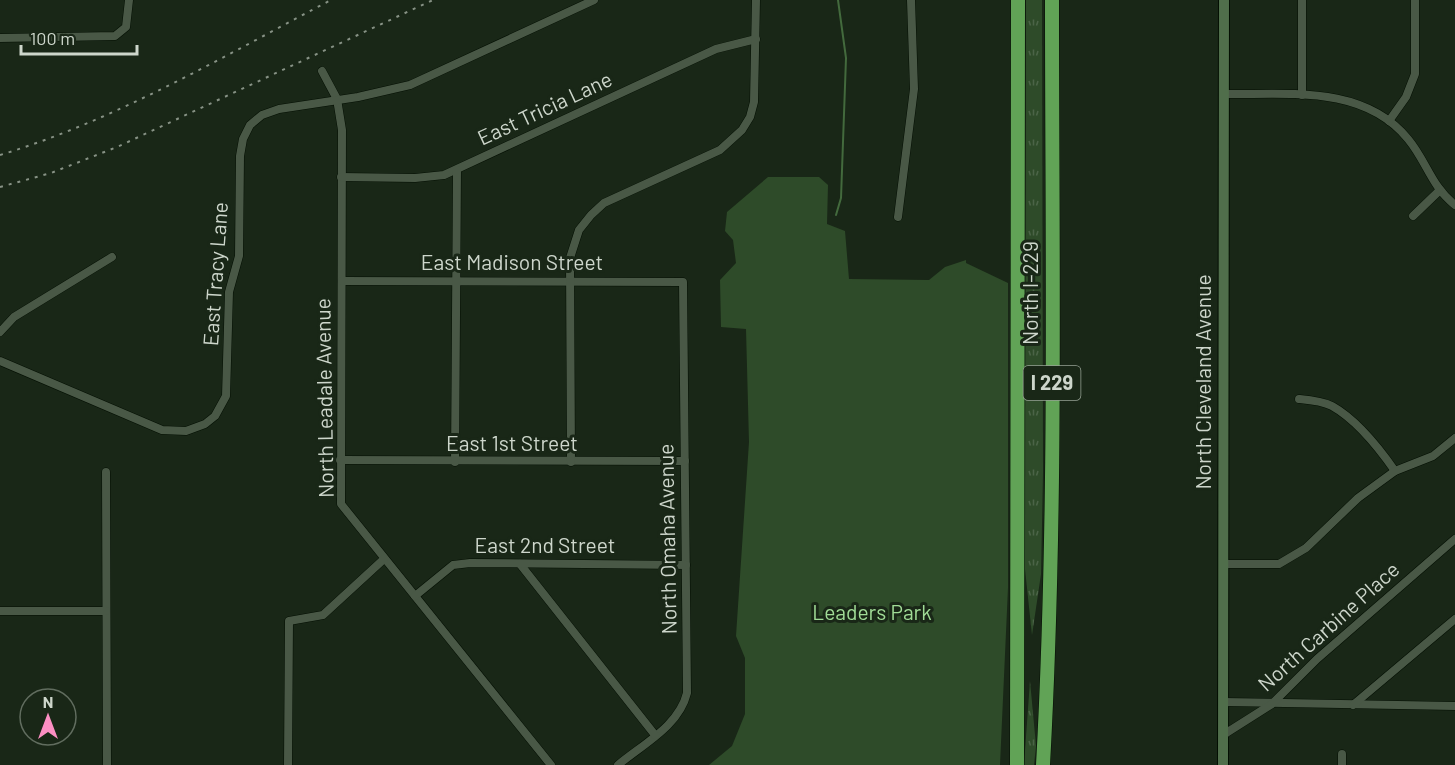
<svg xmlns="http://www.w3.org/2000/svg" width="1455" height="765" font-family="Barlow,sans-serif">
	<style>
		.grass { fill: url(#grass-tufts) }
		.park { fill: #2e4b29 }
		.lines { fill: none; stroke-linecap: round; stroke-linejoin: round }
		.stream { stroke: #436a3d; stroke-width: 2 }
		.street-casing { stroke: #040f03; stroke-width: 9 }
		.secondary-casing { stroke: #040f03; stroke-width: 12 }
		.highway-casing { stroke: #040f03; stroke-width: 15 }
		.street { stroke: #495846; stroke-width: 8 }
		.secondary { stroke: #506e4b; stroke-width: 10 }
		.highway { stroke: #61a356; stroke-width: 14 }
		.rail { stroke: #879285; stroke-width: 2; stroke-dasharray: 3 6; stroke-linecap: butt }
		.labels { text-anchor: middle; stroke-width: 6; stroke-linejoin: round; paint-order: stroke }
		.shield { fill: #192717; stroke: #97a295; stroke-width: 1.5 }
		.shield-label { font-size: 20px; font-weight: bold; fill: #cdd6cb }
		.street-label { font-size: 21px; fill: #cdd6cb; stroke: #192717 }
		.park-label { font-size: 21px; fill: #a0db96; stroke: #192717 }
	</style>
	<defs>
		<pattern id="grass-tufts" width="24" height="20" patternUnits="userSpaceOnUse" patternTransform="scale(1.5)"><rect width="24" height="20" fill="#2e4b29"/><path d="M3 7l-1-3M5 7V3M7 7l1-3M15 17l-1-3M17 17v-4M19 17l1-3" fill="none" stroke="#4b6447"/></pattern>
	</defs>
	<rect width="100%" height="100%" fill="#192717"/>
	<!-- grass -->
	<g class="grass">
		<path d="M 1026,0 L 1042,0 L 1043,472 L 1041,574 L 1032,635 L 1025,569 Z"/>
		<path d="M 1030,681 L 1036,746 L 1034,765 L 1024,765 Z"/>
	</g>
	<!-- park -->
	<path class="park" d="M 768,177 L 819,177 L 828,185 L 827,224 L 845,231 L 849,279 L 929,280 L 945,267 L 966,260 L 966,263 L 1008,283 L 1008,588 L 1000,765 L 709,765 L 732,746 L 745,714 L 745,658 L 736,636 L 749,442 L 746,329 L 721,327 L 720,280 L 736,263 L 733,240 L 725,231 L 727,212 Z"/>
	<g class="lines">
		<!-- stream -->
		<path class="stream" d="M 836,215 L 841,198 L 846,58 L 838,0"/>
		<!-- street casing -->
		<g class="street-casing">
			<g id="street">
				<path d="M 1302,0 L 1302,95"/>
				<path d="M 0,38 L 115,36 L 126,27 L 129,0"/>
				<path d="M 322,71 L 337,99 L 342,130 L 341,504 L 551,765"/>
				<path d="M 1223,94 C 1286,95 1363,84 1408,139 C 1427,162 1431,186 1455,205"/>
				<path d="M 1389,121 L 1406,97 L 1415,74 L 1415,0"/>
				<path d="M 341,177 L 415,178 L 444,175 L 716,49 L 756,39"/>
				<path d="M 1413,216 L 1439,191"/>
				<path d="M 898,217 L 914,89 L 911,0"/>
				<path d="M 342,281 L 683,282 L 687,693 C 679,726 643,744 618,765"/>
				<path d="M 0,332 L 14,317 L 112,257"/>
				<path d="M 0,361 L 162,430 L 186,431 L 205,424 L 215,416 L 226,396 L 229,292 L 239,256 L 240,156 L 243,139 L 250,125 L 262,115 L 279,109 L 358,97 L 410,85 L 594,0"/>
				<path d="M 1299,399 C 1310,400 1322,401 1332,406 C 1357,420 1379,448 1395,471"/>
				<path d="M 340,460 L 685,461"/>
				<path d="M 455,462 L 457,170"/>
				<path d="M 571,462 L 570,258 L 579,230 L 591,215 L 604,203 L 720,150 L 742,130 L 750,117 L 754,102 L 756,0"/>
				<path d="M 106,472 L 107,765"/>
				<path d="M 520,564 L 655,735"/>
				<path d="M 1223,564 L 1279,564 L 1306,548 L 1358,498 L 1395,471 L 1433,456 L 1455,438"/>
				<path d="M 415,596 L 453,565 L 470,563 L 686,565"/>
				<path d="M 0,611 L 106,611"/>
				<path d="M 1223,702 L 1455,706"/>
				<path d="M 1353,705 L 1455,619"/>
				<path d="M 1223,735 L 1272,704 L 1317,659 L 1455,539"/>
				<path d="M 288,765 L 289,621 L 323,615 L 384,559"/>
				<path d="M 1342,765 L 1342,754"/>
			</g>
		</g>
		<!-- secondary casing -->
		<g class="secondary-casing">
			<path id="secondary" d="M 1223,765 L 1224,0"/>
		</g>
		<!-- highway casing -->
		<g class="highway-casing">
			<g id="highway">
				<path d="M 1017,765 L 1018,0"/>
				<path d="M 1043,765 C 1057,510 1052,255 1052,0"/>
			</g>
		</g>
		<!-- street -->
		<use href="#street" class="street"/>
		<!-- secondary -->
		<use href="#secondary" class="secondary"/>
		<!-- highway -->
		<use href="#highway" class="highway"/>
		<!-- rail -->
		<g class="rail">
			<path d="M 0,155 C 116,120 224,56 331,0"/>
			<path d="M 0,187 L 51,173 L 117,147 L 433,0"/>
		</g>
	</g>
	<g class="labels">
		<!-- shield labels -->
		<rect class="shield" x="1023.5" y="366" width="57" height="34" rx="4.5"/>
		<g class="shield-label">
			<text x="1052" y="390">I 229</text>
		</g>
		<!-- street labels -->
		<g class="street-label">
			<text transform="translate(545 109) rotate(-25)" y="7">East Tricia Lane</text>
			<text x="512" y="270">East Madison Street</text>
			<text transform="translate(216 274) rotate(-86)" y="7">East Tracy Lane</text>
			<text transform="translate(1031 293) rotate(-90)" y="7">North I-229</text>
			<text transform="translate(1204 382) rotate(-90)" y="7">North Cleveland Avenue</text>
			<text transform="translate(325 398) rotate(-91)" y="7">North Leadale Avenue</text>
			<text x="512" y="451">East 1st Street</text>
			<text transform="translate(668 539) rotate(-91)" y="7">North Omaha Avenue</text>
			<text x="545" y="553">East 2nd Street</text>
			<text transform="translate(1329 627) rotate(-42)" y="7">North Carbine Place</text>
		</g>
		<!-- park labels -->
		<g class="park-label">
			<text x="872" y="620">Leaders Park</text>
		</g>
	</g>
	<!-- north arrow -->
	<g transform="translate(48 717)"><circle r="28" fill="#192717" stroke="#616d5f" stroke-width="1.5"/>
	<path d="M0-4.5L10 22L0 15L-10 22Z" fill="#fc8fc3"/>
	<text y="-9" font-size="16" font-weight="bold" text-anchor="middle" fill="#cdd6cb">N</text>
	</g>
	<!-- scale -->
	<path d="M21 45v9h116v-9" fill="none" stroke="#cdd6cb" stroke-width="3"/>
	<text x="30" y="45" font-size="18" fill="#cdd6cb" stroke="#192717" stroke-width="4.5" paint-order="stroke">100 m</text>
</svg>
